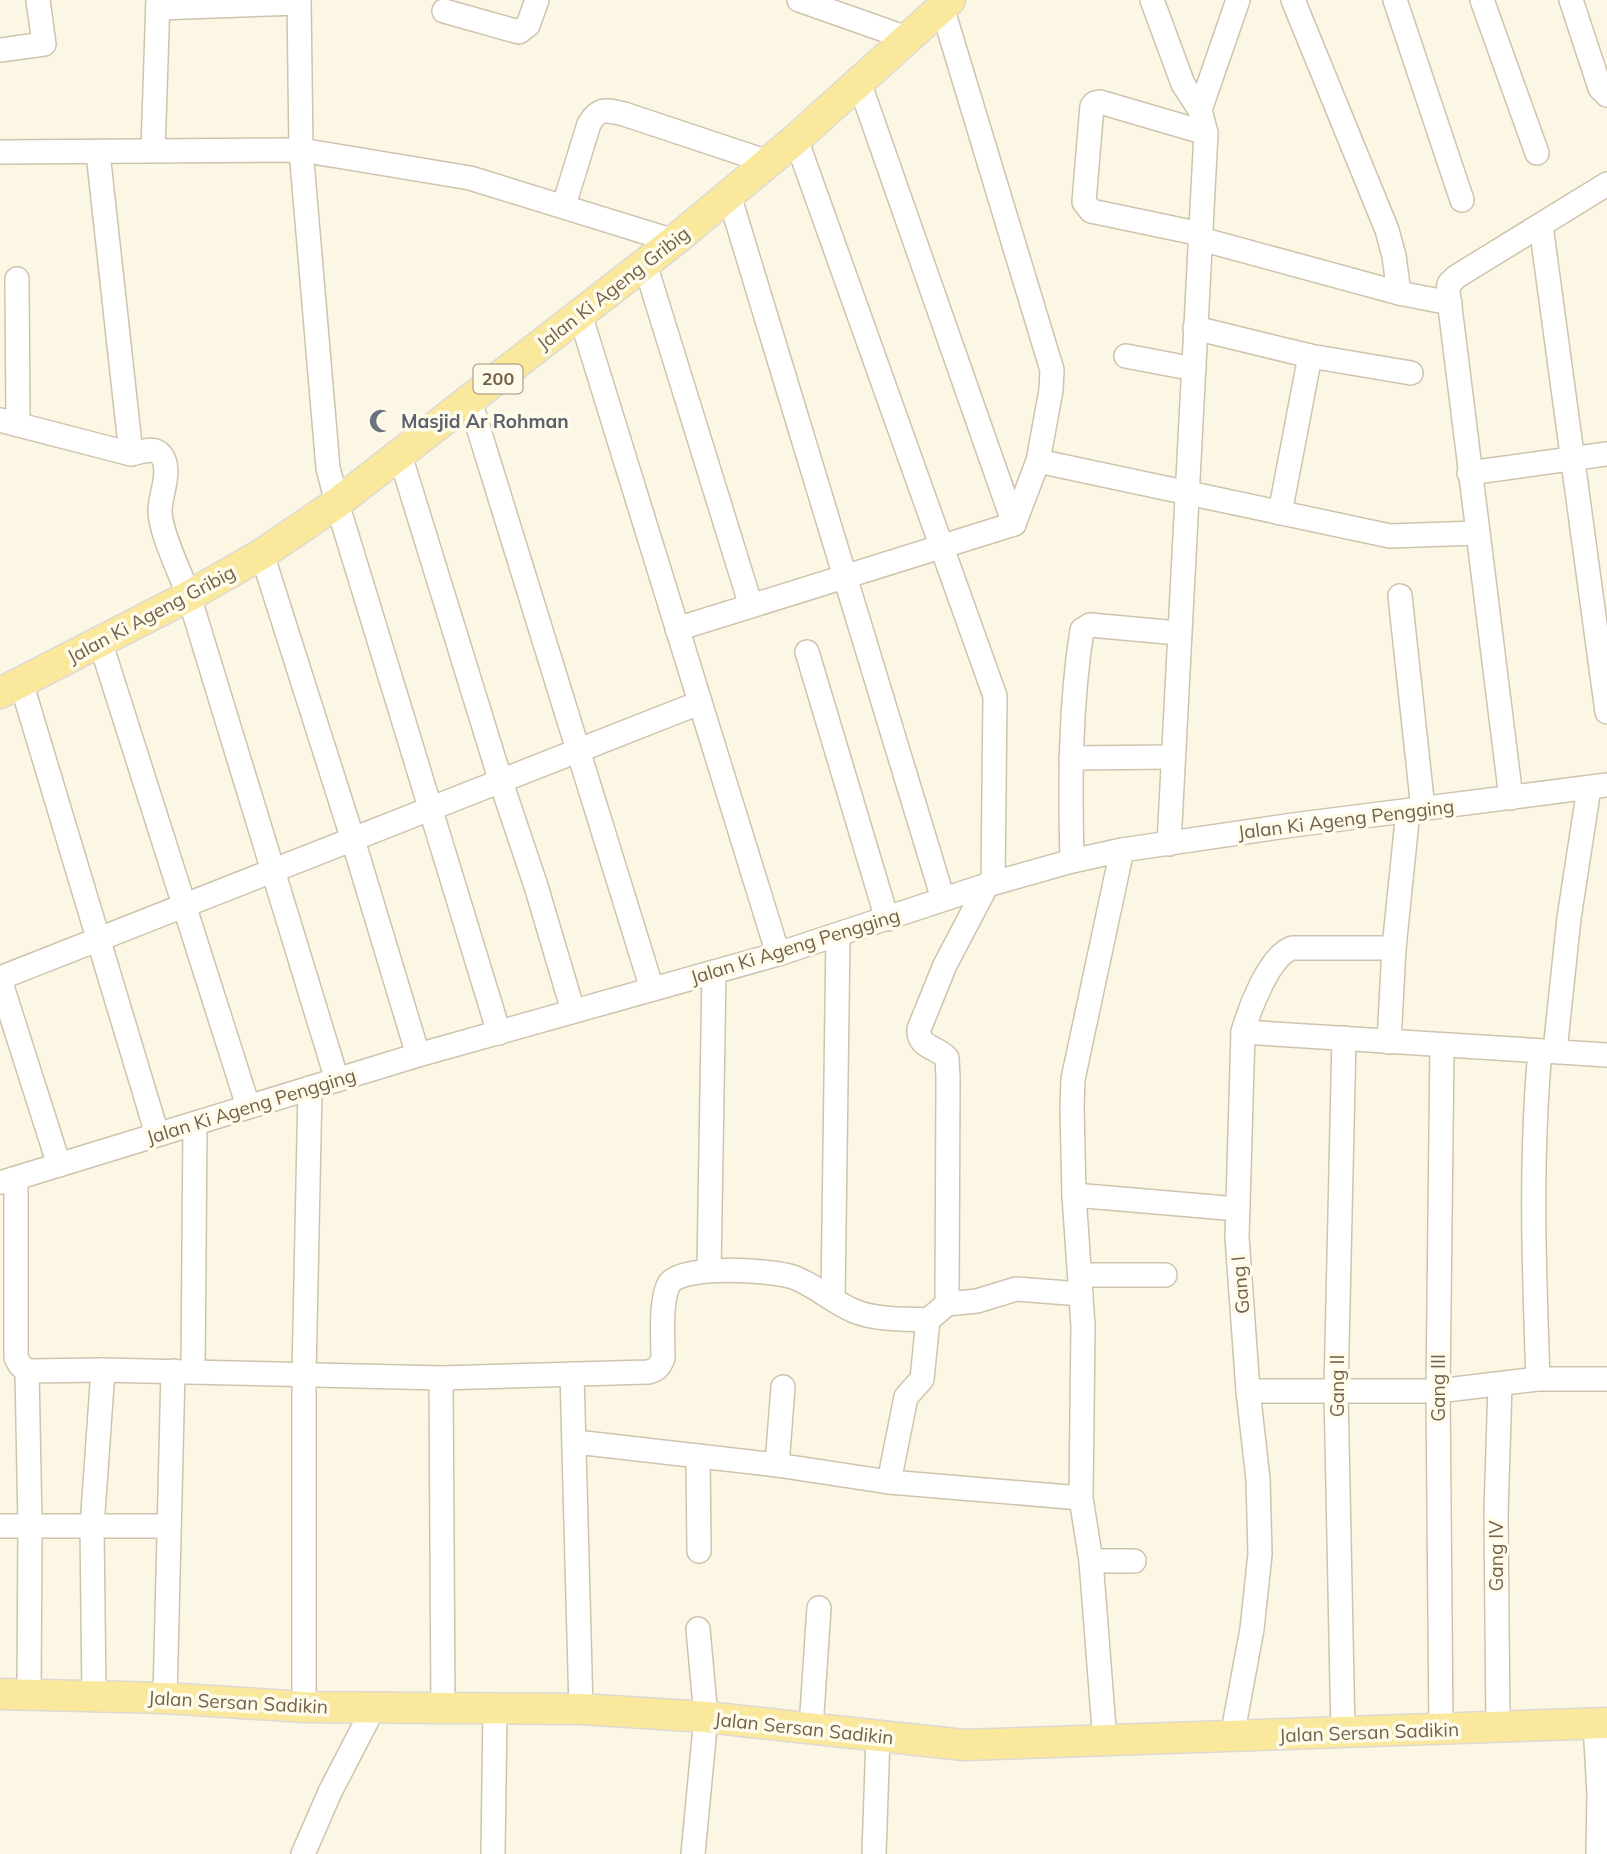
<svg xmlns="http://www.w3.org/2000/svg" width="1607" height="1854" font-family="Mulish,sans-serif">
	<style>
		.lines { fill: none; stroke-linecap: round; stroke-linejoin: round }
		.minor-casing { stroke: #cfc3ae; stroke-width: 26 }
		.major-casing { stroke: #ded9d4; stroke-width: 33 }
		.minor { stroke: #fff; stroke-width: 23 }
		.major { stroke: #fae99d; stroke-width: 30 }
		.labels { text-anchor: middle; stroke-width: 7; stroke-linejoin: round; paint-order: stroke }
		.shield { fill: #fffbea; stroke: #9e8f7a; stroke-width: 2 }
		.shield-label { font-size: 18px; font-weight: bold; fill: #74614a }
		.street-label { font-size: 19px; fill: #74614a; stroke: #fffbea }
		.worship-label { font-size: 19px; font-weight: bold; fill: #5b616d; stroke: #fffbea; text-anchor: start }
	</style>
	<rect width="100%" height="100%" fill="#fcf7e4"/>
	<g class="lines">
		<!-- minor casing -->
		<g class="minor-casing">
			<g id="minor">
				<path d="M 299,0 L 301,150 L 328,468 L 337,503 L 499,1033"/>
				<path d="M 799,0 L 907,38"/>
				<path d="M 1152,0 L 1183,84 L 1200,110"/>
				<path d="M 1293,0 L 1387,230 L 1394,256 L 1399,293"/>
				<path d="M 1395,0 L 1462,200"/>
				<path d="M 1482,0 L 1537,153"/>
				<path d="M 1571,0 L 1600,88 L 1607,95"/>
				<path d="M 942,7 L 1052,370 L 1051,390 L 1038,461 L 1014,524"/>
				<path d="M 158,8 L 299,3"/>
				<path d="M 444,11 L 519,32 L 528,25 L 537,0"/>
				<path d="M 0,50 L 44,44 L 38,0"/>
				<path d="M 859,82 L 1014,524"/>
				<path d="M 796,139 L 995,696 L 993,883"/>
				<path d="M 153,150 L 158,0"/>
				<path d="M 0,152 L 301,150 L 470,178 L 674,241"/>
				<path d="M 98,153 L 131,454"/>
				<path d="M 729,195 L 943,899"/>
				<path d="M 564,205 L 589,124 C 599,107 606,110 624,114 L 768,162"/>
				<path d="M 1541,226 L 1607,712"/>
				<path d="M 1201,234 L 1091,211 L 1084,202 L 1092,106 L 1095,103 L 1100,102 L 1206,133"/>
				<path d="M 1201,239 L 1399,293 L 1450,303"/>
				<path d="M 645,264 L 751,606"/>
				<path d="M 17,279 L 18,424"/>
				<path d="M 580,314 L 778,954"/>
				<path d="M 1195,328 L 1310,356 L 1411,373"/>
				<path d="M 1126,356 L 1194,369"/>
				<path d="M 470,401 L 652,989"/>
				<path d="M 0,420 L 131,454 C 141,452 154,446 161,455 C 172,469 161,493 160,509 C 159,530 181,575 189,596 L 337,1080"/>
				<path d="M 400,455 L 501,782 L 536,886 L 573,1011"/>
				<path d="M 1038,461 L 1390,536 L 1477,533"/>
				<path d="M 1469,473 L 1607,454"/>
				<path d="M 1280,513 L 1310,356"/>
				<path d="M 262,554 L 353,840 L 418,1055"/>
				<path d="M 1400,596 L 1423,809"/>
				<path d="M 677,629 L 1014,524"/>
				<path d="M 100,641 L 248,1106"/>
				<path d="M 807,652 L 887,919"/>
				<path d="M 21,682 L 157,1134"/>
				<path d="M 1071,758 L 1173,757"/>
				<path d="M 1511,798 L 1448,291 L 1449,284 L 1456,277 L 1607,184"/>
				<path d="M 1169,844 L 1206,133 L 1200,110 L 1238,0"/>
				<path d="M 1072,861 C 1070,784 1070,706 1082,630 L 1090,625 L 1178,633"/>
				<path d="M 0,978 L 699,703"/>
				<path d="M 0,980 L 59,1165"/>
				<path d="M 1243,1032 L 1607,1055"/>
				<path d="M 1389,1042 L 1394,948 L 1408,811"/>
				<path d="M 1555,1051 L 1569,918 L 1589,788"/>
				<path d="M 16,1179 L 16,1358 L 20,1365 L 27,1371 L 103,1370 L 441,1378 L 648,1372 C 657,1370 660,1366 663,1358 C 663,1338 660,1301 669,1284 C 680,1264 773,1270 793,1277 C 815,1285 833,1302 854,1311 C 876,1320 904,1319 928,1320 L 947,1304 L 948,1078 L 947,1058 C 936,1046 918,1048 919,1029 L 945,965 L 987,885"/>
				<path d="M 3,1182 L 418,1055 L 778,954 L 987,885 L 1072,861 L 1122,850 L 1293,825 L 1607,785"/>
				<path d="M 1074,1195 L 1238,1209"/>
				<path d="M 709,1270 L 714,972"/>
				<path d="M 1080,1275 L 1165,1275"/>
				<path d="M 833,1298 L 838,935"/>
				<path d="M 947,1304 L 977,1301 L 1016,1289 L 1081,1294"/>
				<path d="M 27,1371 L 30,1525 L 29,1695"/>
				<path d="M 193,1372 L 195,1124"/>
				<path d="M 572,1374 L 581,1709"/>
				<path d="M 441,1378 L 443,1708"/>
				<path d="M 1538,1379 C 1534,1270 1530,1160 1540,1051"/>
				<path d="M 1248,1391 L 1438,1391 L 1538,1379 L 1607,1379"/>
				<path d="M 576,1442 L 777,1465 L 889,1482 L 1081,1498"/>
				<path d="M 698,1456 L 699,1551"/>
				<path d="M 777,1465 L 783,1387"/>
				<path d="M 889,1482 L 906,1397 L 922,1379 L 928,1320"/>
				<path d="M 0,1526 L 169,1526"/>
				<path d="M 1091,1561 L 1134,1561"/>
				<path d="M 94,1697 L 92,1527 L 103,1370"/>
				<path d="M 165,1698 L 173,1371"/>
				<path d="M 304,1707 L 304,1376 L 310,1088"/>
				<path d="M 1595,1723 L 1599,1794 L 1598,1854"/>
				<path d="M 1498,1727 L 1496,1513 L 1500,1385"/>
				<path d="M 811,1728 L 819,1608"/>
				<path d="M 1441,1730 L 1438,1391 L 1442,1045"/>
				<path d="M 1343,1734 L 1336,1391 L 1344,1038"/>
				<path d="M 1232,1737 L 1252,1629 L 1260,1554 L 1258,1479 L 1248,1391 L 1237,1237 L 1243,1032 C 1249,1010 1269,956 1292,948 L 1394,948"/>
				<path d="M 1105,1742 L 1091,1561 L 1081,1498 L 1083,1326 L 1074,1195 L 1072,1107 L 1073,1079 L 1122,850"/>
				<path d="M 303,1854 L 330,1792 L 374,1707"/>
				<path d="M 493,1854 L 495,1710"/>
				<path d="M 693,1854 L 706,1717 L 698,1629"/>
				<path d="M 874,1854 L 878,1737"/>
			</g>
		</g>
		<!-- major casing -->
		<g class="major-casing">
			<g id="major">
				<path d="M 0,693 L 189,596 L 262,554 L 337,503 L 674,241 L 796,139 L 950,0"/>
				<path d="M 0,1694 L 165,1698 L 304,1707 L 581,1709 L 706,1717 L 964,1745 L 1607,1723"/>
			</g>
		</g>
		<!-- minor -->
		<use href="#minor" class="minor"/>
		<!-- major -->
		<use href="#major" class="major"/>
	</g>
	<!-- icons -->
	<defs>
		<g id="mosque-bare" transform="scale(1.89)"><path d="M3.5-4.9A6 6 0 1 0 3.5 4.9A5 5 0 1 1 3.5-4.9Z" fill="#6b7280" stroke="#fffbea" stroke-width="2.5" paint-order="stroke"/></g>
	</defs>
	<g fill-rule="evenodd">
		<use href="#mosque-bare" x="381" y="421"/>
	</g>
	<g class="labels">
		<!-- shield labels -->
		<rect class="shield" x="473.5" y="364.5" width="49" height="29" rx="5"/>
		<g class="shield-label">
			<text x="498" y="385">200</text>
		</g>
		<!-- street labels -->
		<g class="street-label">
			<text transform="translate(613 288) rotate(-38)" y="7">Jalan Ki Ageng Gribig</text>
			<text transform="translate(151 614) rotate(-28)" y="7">Jalan Ki Ageng Gribig</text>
			<text transform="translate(1346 819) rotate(-7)" y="7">Jalan Ki Ageng Pengging</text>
			<text transform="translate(795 946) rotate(-17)" y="7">Jalan Ki Ageng Pengging</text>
			<text transform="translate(251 1106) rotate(-17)" y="7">Jalan Ki Ageng Pengging</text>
			<text transform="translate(1240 1285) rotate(-95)" y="7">Gang I</text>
			<text transform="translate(1337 1386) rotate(-90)" y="7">Gang II</text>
			<text transform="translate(1438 1388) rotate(-90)" y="7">Gang III</text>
			<text transform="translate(1496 1556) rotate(-90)" y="7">Gang IV</text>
			<text transform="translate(238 1702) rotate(3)" y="7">Jalan Sersan Sadikin</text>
			<text transform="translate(804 1728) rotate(6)" y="7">Jalan Sersan Sadikin</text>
			<text transform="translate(1369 1732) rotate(-2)" y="7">Jalan Sersan Sadikin</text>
		</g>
		<!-- worship labels -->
		<g class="worship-label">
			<text x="401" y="428">Masjid Ar Rohman</text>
		</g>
	</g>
</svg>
